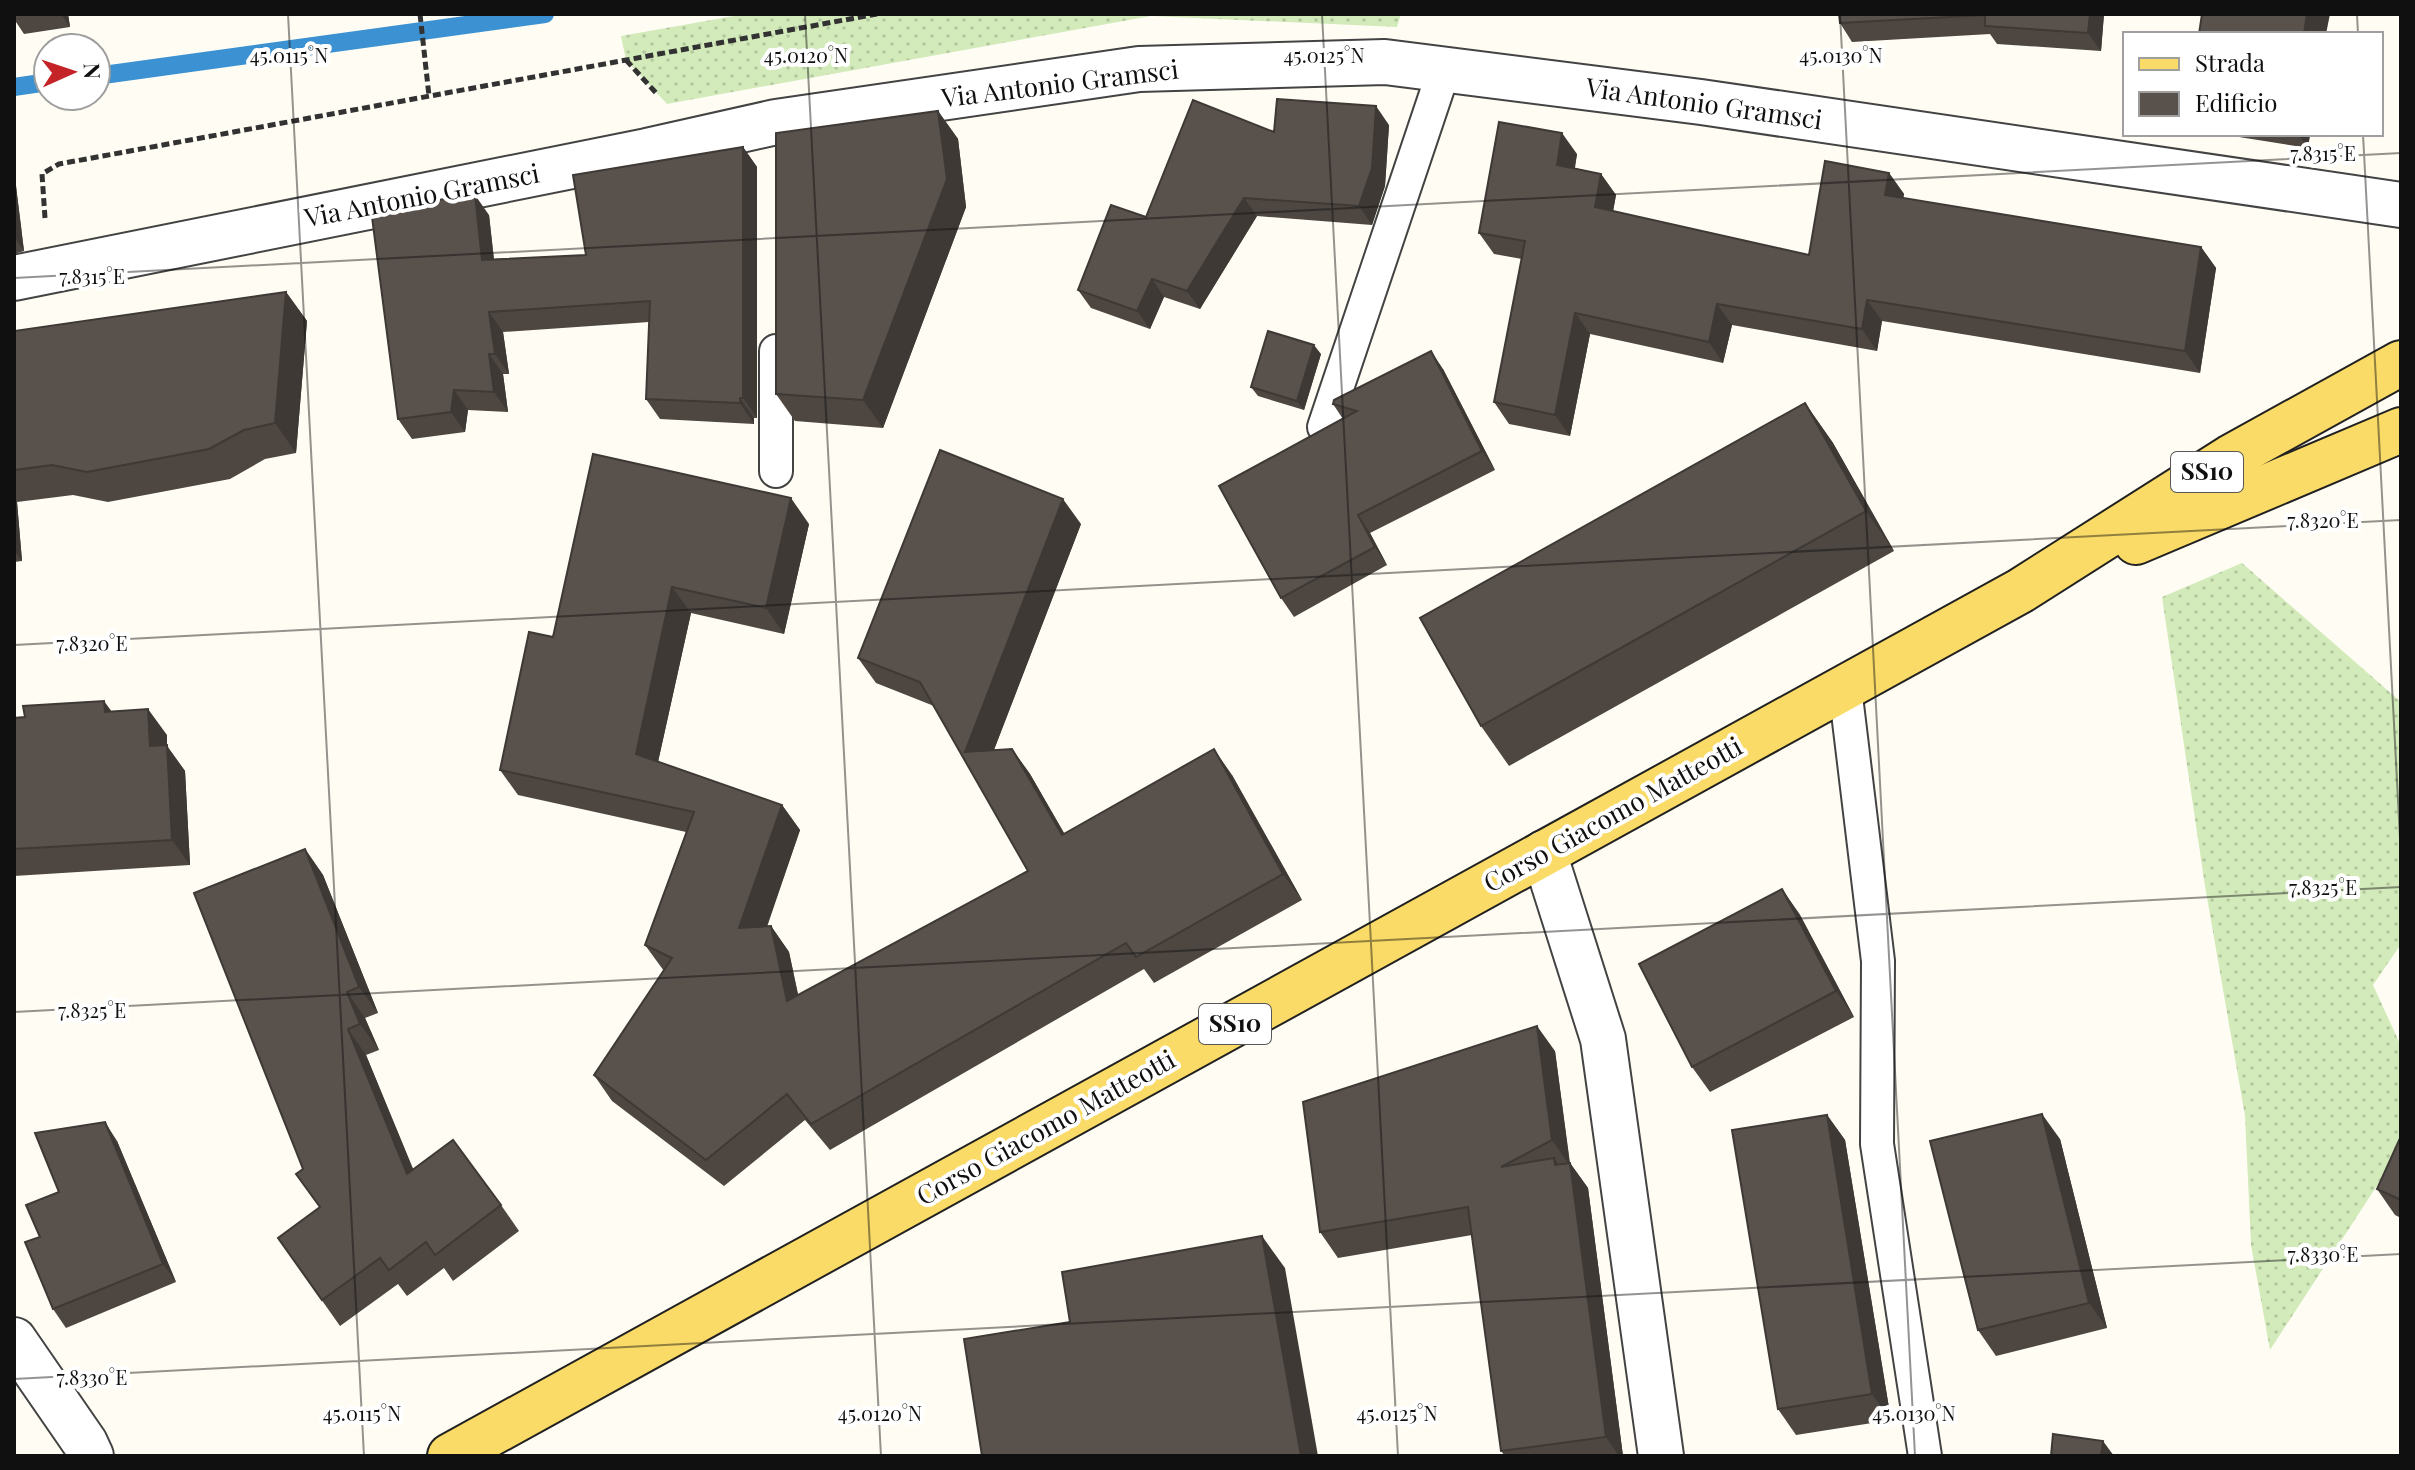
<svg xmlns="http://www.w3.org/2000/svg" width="2415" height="1470" font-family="'Playfair Display',serif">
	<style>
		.grass { fill: url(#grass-dots) }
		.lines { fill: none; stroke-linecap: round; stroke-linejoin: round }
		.stream { stroke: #3b91d1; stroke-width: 18 }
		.service-casing { stroke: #434343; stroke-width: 36 }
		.minor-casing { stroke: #434343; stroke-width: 48 }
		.primary-casing { stroke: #212121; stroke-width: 48 }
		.path { stroke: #323232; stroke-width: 5; stroke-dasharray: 8 4; stroke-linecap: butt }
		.service { stroke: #fff; stroke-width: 32 }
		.minor { stroke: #fff; stroke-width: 44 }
		.primary { stroke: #fbdb67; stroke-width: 44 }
		.wall { fill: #4d4641 }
		.shaded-wall { fill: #3e3935 }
		.building { fill: #59514c; stroke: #3e3935; stroke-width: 2 }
		.ticks { fill: none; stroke: #101010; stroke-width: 2; stroke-opacity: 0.45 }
		.labels { text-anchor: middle; stroke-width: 8; stroke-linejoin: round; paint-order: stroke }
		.shield { fill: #fff; stroke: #585858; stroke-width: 2 }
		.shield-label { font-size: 24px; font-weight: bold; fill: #101010 }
		.street-label { font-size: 26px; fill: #101010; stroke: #fff }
		.ticks-label { font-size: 20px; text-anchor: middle; fill: #101010; stroke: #fff; stroke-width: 8; stroke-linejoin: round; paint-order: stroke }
	</style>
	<defs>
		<pattern id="grass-dots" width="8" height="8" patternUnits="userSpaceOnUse" patternTransform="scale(2)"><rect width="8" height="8" fill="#d3ebbb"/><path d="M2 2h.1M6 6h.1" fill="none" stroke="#b4c8a0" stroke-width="1.8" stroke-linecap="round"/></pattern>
	</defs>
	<rect width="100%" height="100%" fill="#fffdf3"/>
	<!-- grass -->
	<g class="grass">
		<path d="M 745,14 L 1401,14 L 1397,27 L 1151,16 L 667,104 L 626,60 L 621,36 Z"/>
		<path d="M 2242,563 L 2401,702 L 2401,944 L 2373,985 L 2401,1046 L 2401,1169 L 2382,1178 L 2270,1350 L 2251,1245 L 2245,1116 L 2205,886 L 2162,597 Z"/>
	</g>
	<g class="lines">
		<!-- stream -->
		<g class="stream">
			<path d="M 96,76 L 545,14"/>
			<path d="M 14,87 L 48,82"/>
		</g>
		<!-- service casing -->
		<g class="service-casing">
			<g id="service">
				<path d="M 776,351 L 776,471"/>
				<path d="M 1324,427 L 1444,70"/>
				<path d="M 1845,688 L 1878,961 L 1877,1144 L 1925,1456"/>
			</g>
		</g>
		<!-- minor casing -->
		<g class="minor-casing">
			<g id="minor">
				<path d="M 14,278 L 647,151 L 776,122 L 1139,69 L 1385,62 L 1701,102 L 2401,205"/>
				<path d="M 1544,853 L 1603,1039 L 1661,1456"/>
				<path d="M 14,1340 L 85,1443 L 91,1456"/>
			</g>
		</g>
		<!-- primary casing -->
		<g class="primary-casing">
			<g id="primary">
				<path d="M 2136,542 L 2401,430"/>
				<path d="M 450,1456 L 2020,591 L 2231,457 L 2401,363"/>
			</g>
		</g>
		<!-- path -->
		<g class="path">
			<path d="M 420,14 L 429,96"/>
			<path d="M 626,60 L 657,94"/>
			<path d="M 45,218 L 42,174 L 59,164 L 877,14"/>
		</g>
		<!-- service -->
		<use href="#service" class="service"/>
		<!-- minor -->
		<use href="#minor" class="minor"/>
		<!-- primary -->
		<use href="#primary" class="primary"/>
	</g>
	<!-- wall -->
	<g class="wall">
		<path d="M 14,14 L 68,14 L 70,27 L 24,34 L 14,19 Z"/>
		<path d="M 1839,14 L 2104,14 L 2101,51 L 1997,44 L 1990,34 L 1852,42 L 1840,23 Z"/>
		<path d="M 938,111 L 958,139 L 966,207 L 883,428 L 795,421 L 776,394 Z"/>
		<path d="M 1389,125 L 1385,186 L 1372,225 L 1257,216 L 1200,309 L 1164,297 L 1150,329 L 1091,308 L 1078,290 L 1146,217 L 1274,132 Z"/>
		<path d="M 2220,134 L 2310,134 L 2308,148 Z"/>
		<path d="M 743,147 L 757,167 L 757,418 L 754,418 L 754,424 L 660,419 L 646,399 L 649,322 L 503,332 L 509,374 L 503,374 L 508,412 L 468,410 L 465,432 L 412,439 L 398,419 L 489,215 L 494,259 L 586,255 Z"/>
		<path d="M 1577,154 L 1575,168 L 1601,174 L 1616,195 L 1613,211 L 1809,255 L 1889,173 L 1904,194 L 1903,198 L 2201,247 L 2216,268 L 2200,373 L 1882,321 L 1877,351 L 1732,325 L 1723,363 L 1590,334 L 1570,436 L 1509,424 L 1494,402 L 1522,259 L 1494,254 L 1479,233 Z"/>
		<path d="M 14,170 L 24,251 L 14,254 Z"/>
		<path d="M 286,292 L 307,321 L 296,453 L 265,459 L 230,479 L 108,502 L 73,495 L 17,502 L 22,561 L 14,562 L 14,331 Z"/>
		<path d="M 1321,354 L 1304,410 L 1258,396 L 1251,387 Z"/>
		<path d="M 1443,369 L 1495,470 L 1370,533 L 1387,565 L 1294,617 L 1281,598 L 1343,419 L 1333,404 Z"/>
		<path d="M 1805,403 L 1833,443 L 1894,551 L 1509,766 L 1481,726 Z"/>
		<path d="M 809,524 L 784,634 L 691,613 L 658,762 L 782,805 L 800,830 L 767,927 L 771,926 L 789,952 L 798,995 L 1028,871 L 934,706 L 876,683 L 858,658 L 1081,524 L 994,750 L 1012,749 L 1030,774 L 1064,833 L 1232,775 L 1302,900 L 1154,983 L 1144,969 L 830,1150 L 805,1120 L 724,1186 L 612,1101 L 594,1075 L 664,971 L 645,945 L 686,832 L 518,795 L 500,770 L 553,637 Z"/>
		<path d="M 112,712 L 167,735 L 167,746 L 185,771 L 190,865 L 14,876 L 14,718 Z"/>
		<path d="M 305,849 L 323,875 L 378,1013 L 365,1018 L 379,1050 L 366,1055 L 413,1170 L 501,1205 L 519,1231 L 453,1281 L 444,1268 L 407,1296 L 398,1284 L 340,1326 L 278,1238 L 320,1208 L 296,1174 L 303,1169 Z"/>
		<path d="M 1782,889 L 1800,915 L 1854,1017 L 1710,1092 L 1692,1067 Z"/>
		<path d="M 1555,1051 L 1570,1163 L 1588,1188 L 1623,1456 L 1505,1456 L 1501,1451 L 1472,1235 L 1338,1258 L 1320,1232 Z"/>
		<path d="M 1827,1115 L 1845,1140 L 1891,1420 L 1796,1435 L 1778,1409 Z"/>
		<path d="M 2401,1136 L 2401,1218 L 2395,1215 L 2377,1189 Z"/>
		<path d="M 2060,1139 L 2107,1328 L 1996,1356 L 1978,1330 Z"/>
		<path d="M 117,1141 L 176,1282 L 66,1328 L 53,1309 L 40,1237 L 59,1192 Z"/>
	</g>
	<!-- shaded-wall -->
	<g class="shaded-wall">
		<path d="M 61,14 L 68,14 L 70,27 Z"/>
		<path d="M 2090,14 L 2104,14 L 2101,51 L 2088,33 Z"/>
		<path d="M 2307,14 L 2330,14 L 2326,34 L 2304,34 Z"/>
		<path d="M 1376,106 L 1389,125 L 1385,186 L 1372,225 L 1359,206 Z"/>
		<path d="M 938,111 L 958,139 L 966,207 L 883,428 L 863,400 Z"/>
		<path d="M 1562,133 L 1577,154 L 1571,186 L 1557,165 Z"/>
		<path d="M 2298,134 L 2310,134 L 2308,148 Z"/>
		<path d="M 743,147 L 757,167 L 757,418 L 743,398 Z"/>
		<path d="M 14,170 L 24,251 L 14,236 Z"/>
		<path d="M 1889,173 L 1904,194 L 1900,216 L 1885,195 Z"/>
		<path d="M 1601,174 L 1616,195 L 1610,228 L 1595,207 Z"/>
		<path d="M 475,195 L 489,215 L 496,280 L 482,260 Z"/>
		<path d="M 1244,198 L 1257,216 L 1200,309 L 1187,291 Z"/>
		<path d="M 2201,247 L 2216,268 L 2200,373 L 2185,351 Z"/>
		<path d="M 1152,279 L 1164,297 L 1150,329 L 1137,311 Z"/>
		<path d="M 286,292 L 307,321 L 296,453 L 275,423 Z"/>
		<path d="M 1867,300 L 1882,321 L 1877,351 L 1862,329 Z"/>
		<path d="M 1717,304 L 1732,325 L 1723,363 L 1709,342 Z"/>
		<path d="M 489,312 L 503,332 L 509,374 L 495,354 Z"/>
		<path d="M 1575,313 L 1590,334 L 1570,436 L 1555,415 Z"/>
		<path d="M 1314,345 L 1321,354 L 1304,410 L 1297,401 Z"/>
		<path d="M 1431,351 L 1443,369 L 1495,470 L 1482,451 Z"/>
		<path d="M 489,354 L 503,374 L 508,412 L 494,392 Z"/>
		<path d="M 454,390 L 468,410 L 465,432 L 451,412 Z"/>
		<path d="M 740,398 L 754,418 L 754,424 L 740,403 Z"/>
		<path d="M 1805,403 L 1833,443 L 1894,551 L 1866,511 Z"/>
		<path d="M 791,498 L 809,524 L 784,634 L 766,608 Z"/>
		<path d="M 14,499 L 17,502 L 22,561 L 14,550 Z"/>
		<path d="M 1063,499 L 1081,524 L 983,778 L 965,752 Z"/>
		<path d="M 1358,515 L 1370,533 L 1387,565 L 1375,547 Z"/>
		<path d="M 672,587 L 691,613 L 654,780 L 636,754 Z"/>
		<path d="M 104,701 L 123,727 L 105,712 Z"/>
		<path d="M 148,709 L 167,735 L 167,746 L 185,771 L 190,865 L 172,840 L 150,746 Z"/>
		<path d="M 1012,749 L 1030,774 L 1080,861 L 1062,835 Z"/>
		<path d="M 1214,749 L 1232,775 L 1302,900 L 1283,874 Z"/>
		<path d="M 782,805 L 800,830 L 757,954 L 739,928 Z"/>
		<path d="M 305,849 L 323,875 L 378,1013 L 359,987 Z"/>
		<path d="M 1782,889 L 1800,915 L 1854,1017 L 1836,991 Z"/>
		<path d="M 771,926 L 789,952 L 805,1027 L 787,1001 Z"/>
		<path d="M 347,992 L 365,1018 L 379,1050 L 360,1024 Z"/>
		<path d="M 1537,1026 L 1555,1051 L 1570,1166 L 1552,1140 Z"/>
		<path d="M 348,1029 L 366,1055 L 426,1200 L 407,1174 Z"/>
		<path d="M 2042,1114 L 2060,1139 L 2107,1328 L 2089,1303 Z"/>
		<path d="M 1827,1115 L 1845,1140 L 1891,1420 L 1872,1394 Z"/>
		<path d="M 105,1122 L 117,1141 L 176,1282 L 163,1264 Z"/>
		<path d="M 1554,1158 L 1572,1184 L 1570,1163 L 1588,1188 L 1623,1456 L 1619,1456 L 1606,1437 Z"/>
		<path d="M 1262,1236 L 1285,1268 L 1318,1456 L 1301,1456 Z"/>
		<path d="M 2103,1441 L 2114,1456 L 2101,1456 Z"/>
	</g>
	<!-- building -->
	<g class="building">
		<path d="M 1839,14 L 2090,14 L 2088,33 L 1985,26 L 1985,15 L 1840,23 Z"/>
		<path d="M 2202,14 L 2307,14 L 2304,34 L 2199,34 Z"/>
		<path d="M 1277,99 L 1376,106 L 1372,168 L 1359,206 L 1244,198 L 1187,291 L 1152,279 L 1137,311 L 1078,290 L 1111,205 L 1146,217 L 1193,100 L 1274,132 Z"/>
		<path d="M 938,111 L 947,179 L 863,400 L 776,394 L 776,133 Z"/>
		<path d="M 1499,122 L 1562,133 L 1557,165 L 1601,174 L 1595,207 L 1809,255 L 1825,161 L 1889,173 L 1885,195 L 2201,247 L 2185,351 L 1867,300 L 1862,329 L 1717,304 L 1709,342 L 1575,313 L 1555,415 L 1494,402 L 1525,241 L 1479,233 Z"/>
		<path d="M 743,147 L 743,398 L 740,398 L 740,403 L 646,399 L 650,301 L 489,312 L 495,354 L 489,354 L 494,392 L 454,390 L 451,412 L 398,419 L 371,209 L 475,195 L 482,260 L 586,255 L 573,175 Z"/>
		<path d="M 286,292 L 275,423 L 244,430 L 209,449 L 87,472 L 52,465 L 14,470 L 14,331 Z"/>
		<path d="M 1268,331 L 1314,345 L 1297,401 L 1251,387 Z"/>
		<path d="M 1431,351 L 1482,451 L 1358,515 L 1375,547 L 1281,598 L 1219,486 L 1357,411 L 1333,404 L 1334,400 Z"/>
		<path d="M 1805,403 L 1866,511 L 1481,726 L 1420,618 Z"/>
		<path d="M 940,450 L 1063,499 L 965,752 L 1012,749 L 1062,835 L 1214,749 L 1283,874 L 1136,957 L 1126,943 L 811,1124 L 787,1094 L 706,1160 L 594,1075 L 672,958 L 645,945 L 694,812 L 500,770 L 529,632 L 553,637 L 593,454 L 791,498 L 766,608 L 672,587 L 636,754 L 782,805 L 739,928 L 771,926 L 787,1001 L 1028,871 L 920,682 L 858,658 Z"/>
		<path d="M 104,701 L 105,712 L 148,709 L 150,746 L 167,745 L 172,840 L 14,849 L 14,718 L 25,717 L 23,706 Z"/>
		<path d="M 305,849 L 359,987 L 347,992 L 360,1024 L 348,1029 L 407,1174 L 453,1140 L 501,1205 L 435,1255 L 426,1242 L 389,1270 L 380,1258 L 322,1300 L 278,1238 L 320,1207 L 296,1174 L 303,1169 L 194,893 Z"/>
		<path d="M 1782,889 L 1836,991 L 1692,1067 L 1639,964 Z"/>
		<path d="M 1537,1026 L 1552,1140 L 1501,1167 L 1554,1158 L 1555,1165 L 1570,1163 L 1606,1437 L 1501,1451 L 1468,1207 L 1320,1232 L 1303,1102 Z"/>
		<path d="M 2042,1114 L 2089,1303 L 1978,1330 L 1930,1141 Z"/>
		<path d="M 1827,1115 L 1872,1394 L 1778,1409 L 1732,1130 Z"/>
		<path d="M 105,1122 L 163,1264 L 53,1309 L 25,1242 L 40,1237 L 26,1205 L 59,1192 L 35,1133 Z"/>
		<path d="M 2401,1136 L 2401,1200 L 2377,1189 Z"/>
		<path d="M 1262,1236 L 1301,1456 L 982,1456 L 964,1339 L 1070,1322 L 1062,1272 Z"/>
		<path d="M 2053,1434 L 2103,1441 L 2101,1456 L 2051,1456 Z"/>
	</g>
	<!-- ticks -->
	<path class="ticks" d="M 288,14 L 364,1456M 805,14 L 881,1456M 1322,14 L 1398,1456M 1840,14 L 1915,1456M 2357,14 L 2358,34M 2363,134 L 2401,857M 14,278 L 2401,153M 14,645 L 2401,520M 14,1012 L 2401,887M 14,1379 L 2401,1254"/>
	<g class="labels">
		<!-- shield labels -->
		<g class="shield">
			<rect x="2171" y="452" width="72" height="40" rx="6"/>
			<rect x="1199" y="1004" width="72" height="40" rx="6"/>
		</g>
		<g class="shield-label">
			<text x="2207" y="480">SS10</text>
			<text x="1235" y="1032">SS10</text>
		</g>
		<!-- street labels -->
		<g class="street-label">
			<text transform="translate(1060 84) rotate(-7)" y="9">Via Antonio Gramsci</text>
			<text transform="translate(1704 104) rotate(8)" y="9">Via Antonio Gramsci</text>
			<text transform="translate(422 196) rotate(-11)" y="9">Via Antonio Gramsci</text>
			<text transform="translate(1613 815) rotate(-29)" y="9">Corso Giacomo Matteotti</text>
			<text transform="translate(1046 1128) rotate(-29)" y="9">Corso Giacomo Matteotti</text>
		</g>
	</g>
	<g class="ticks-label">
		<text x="289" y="63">45.0115°N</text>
		<text x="806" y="63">45.0120°N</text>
		<text x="1324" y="63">45.0125°N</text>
		<text x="1841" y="63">45.0130°N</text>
		<text x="2323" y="161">7.8315°E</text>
		<text x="92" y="284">7.8315°E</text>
		<text x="2323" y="528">7.8320°E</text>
		<text x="92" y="651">7.8320°E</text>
		<text x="2323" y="895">7.8325°E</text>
		<text x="92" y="1018">7.8325°E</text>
		<text x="2323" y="1262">7.8330°E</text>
		<text x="92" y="1385">7.8330°E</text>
		<text x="362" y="1421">45.0115°N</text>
		<text x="880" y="1421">45.0120°N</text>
		<text x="1397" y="1421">45.0125°N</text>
		<text x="1914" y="1421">45.0130°N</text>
	</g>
	<!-- border -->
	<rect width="2415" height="1470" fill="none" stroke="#101010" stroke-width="32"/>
	<!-- legend -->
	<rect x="2123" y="32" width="260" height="104" fill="#ffffff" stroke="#9f9f9f" stroke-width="2"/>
	<rect x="2139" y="58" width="40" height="12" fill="#fbdb67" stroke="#9f9f9f" stroke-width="2"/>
	<text x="2195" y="72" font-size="24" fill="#101010">Strada</text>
	<rect x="2139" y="92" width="40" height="24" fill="#59514c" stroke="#9f9f9f" stroke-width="2"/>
	<text x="2195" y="112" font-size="24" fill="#101010">Edificio</text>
	<!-- north arrow -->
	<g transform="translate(72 72) rotate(87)"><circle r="38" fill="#ffffff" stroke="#9f9f9f" stroke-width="2"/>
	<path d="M0-6L14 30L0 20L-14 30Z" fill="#c42327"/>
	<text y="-12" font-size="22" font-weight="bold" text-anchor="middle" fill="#101010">N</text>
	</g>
</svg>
